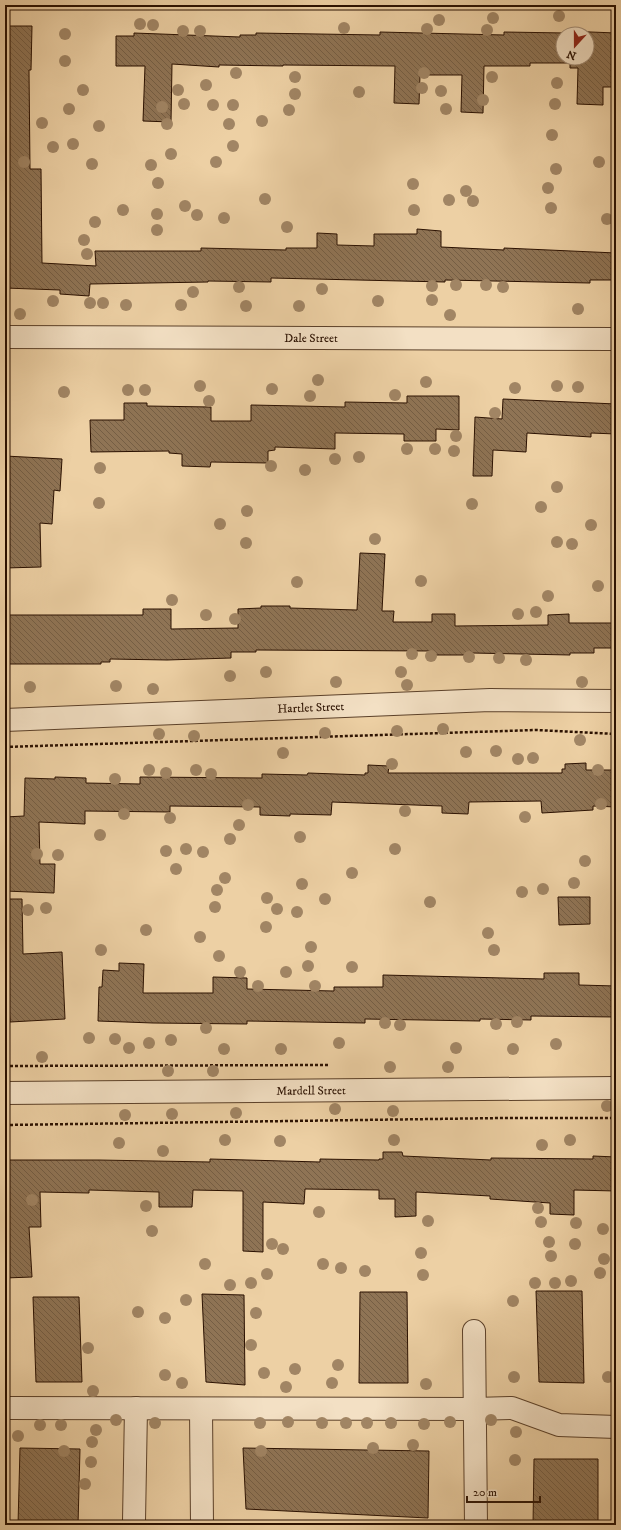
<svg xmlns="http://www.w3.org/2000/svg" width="621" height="1530" font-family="'IM FELL DW Pica',serif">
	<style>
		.building { fill: url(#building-back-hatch); stroke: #2a1000; fill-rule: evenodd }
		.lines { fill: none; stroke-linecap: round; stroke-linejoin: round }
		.minor-casing { stroke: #5b4029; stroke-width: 24 }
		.path { stroke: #2a1000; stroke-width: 2.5; stroke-dasharray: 3 2; stroke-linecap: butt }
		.minor { stroke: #f3e0c4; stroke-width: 22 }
		.tree { fill: #a18564 }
		.labels { text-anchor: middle; stroke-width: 3; stroke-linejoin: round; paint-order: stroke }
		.street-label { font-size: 12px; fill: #2a1000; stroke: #f3e0c4 }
	</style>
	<defs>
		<pattern id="building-back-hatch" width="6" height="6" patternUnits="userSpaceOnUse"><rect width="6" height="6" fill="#8f7455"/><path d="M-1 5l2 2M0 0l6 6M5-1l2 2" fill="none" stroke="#755e44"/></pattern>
	</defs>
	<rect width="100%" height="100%" fill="#edd0a4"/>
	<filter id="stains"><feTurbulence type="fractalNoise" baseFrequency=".005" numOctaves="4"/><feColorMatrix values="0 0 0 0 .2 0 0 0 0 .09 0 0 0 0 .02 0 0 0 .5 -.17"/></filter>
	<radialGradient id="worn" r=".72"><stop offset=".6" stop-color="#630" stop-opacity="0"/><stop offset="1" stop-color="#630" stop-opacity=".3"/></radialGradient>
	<!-- building -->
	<g class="building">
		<path d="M 5,26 L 32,26 L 31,70 L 29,70 L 30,169 L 41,169 L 42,263 L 96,266 L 95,251 L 201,251 L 201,248 L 286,250 L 286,248 L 317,248 L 317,233 L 337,234 L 337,245 L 374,246 L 374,234 L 417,234 L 417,229 L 441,231 L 441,247 L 504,250 L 504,248 L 616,253 L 616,280 L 590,280 L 590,283 L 445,280 L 445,282 L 271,278 L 271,282 L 208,281 L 208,282 L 90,284 L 89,296 L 60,294 L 60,290 L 5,288 Z"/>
		<path d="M 566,31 L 616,33 L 616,87 L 603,87 L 603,105 L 577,104 L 578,68 L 570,68 L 570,63 L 530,63 L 530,66 L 484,66 L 483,113 L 461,112 L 462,75 L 420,75 L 419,104 L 394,103 L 395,66 L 283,65 L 283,66 L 219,65 L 219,67 L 172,64 L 171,122 L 143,121 L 145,66 L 116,66 L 116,36 L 134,36 L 134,33 L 240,37 L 240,35 L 256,35 L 256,33 L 380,35 L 380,32 L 504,35 L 504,32 L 566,33 ZM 563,34 L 587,34 L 587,58 L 563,58 Z"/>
		<path d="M 407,396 L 459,396 L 459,430 L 436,429 L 436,441 L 404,441 L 404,434 L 335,433 L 335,449 L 275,447 L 275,450 L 268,451 L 268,463 L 211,462 L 210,467 L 182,466 L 182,454 L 169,453 L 169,451 L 91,452 L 90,420 L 124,420 L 124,403 L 147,403 L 147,406 L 211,407 L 211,421 L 251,421 L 251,405 L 345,407 L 345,402 L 407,403 Z"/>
		<path d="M 503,399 L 616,404 L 616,434 L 591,433 L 591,437 L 527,433 L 526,452 L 493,450 L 492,476 L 473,476 L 475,417 L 502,419 Z"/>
		<path d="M 5,456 L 62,459 L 60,491 L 54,490 L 52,524 L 40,523 L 41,567 L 5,568 Z"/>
		<path d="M 360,553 L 385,554 L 382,611 L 394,611 L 393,622 L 432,622 L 432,614 L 455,614 L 455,626 L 548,625 L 548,615 L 569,614 L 569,623 L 616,623 L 616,648 L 594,648 L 594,653 L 570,653 L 570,655 L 472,653 L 472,655 L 431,655 L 431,651 L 256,650 L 256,652 L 231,652 L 231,658 L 167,660 L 110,659 L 110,662 L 101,662 L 101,664 L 5,664 L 5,615 L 143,615 L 143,609 L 171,609 L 171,629 L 238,628 L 238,609 L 261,608 L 261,606 L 290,606 L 290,608 L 357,610 Z"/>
		<path d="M 586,763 L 586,770 L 616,770 L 616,807 L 593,806 L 593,810 L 542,813 L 541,801 L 469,802 L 468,814 L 442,813 L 442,806 L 332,802 L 331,815 L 290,814 L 290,816 L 260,815 L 260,807 L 170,806 L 170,812 L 85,811 L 85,824 L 39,822 L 40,864 L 55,864 L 54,893 L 5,891 L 6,844 L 5,844 L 5,817 L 24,816 L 25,778 L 55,779 L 55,777 L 86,778 L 86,783 L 140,784 L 140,777 L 262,778 L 262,774 L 307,775 L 308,773 L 365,775 L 365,773 L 368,773 L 368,765 L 389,766 L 388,773 L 562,773 L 562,769 L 565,769 L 565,764 Z"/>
		<path d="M 558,897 L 590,897 L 590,924 L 559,925 Z"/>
		<path d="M 5,899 L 22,899 L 23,954 L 62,952 L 65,1019 L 10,1022 L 9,1006 L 5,1006 Z"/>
		<path d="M 119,963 L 144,964 L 143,993 L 213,993 L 213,977 L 247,978 L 247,989 L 334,991 L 334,987 L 383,987 L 383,975 L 544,979 L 544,973 L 579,973 L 579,985 L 616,986 L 616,1017 L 531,1016 L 531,1020 L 480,1019 L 480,1021 L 365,1019 L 365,1023 L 247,1021 L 247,1024 L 153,1023 L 98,1021 L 99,987 L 102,987 L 103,970 L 119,971 Z"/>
		<path d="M 383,1152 L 402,1152 L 403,1156 L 491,1160 L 491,1158 L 593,1159 L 593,1156 L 616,1157 L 616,1191 L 574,1190 L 574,1215 L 550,1214 L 550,1203 L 490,1199 L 490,1196 L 416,1192 L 416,1216 L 395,1217 L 395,1199 L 379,1199 L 379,1190 L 305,1189 L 304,1204 L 263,1202 L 263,1252 L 243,1251 L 243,1191 L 193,1190 L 192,1207 L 159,1207 L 159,1192 L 89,1190 L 89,1193 L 40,1192 L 41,1227 L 29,1227 L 32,1277 L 5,1278 L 5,1160 L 99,1160 L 210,1162 L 210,1159 L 320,1162 L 320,1159 L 379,1160 L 379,1159 L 383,1159 Z"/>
		<path d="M 536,1291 L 582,1291 L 584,1383 L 539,1382 Z"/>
		<path d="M 360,1292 L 407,1292 L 408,1383 L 359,1383 Z"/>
		<path d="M 202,1294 L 244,1295 L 245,1385 L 206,1382 Z"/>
		<path d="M 33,1297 L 79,1297 L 82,1382 L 36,1382 Z"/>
		<path d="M 20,1448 L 80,1449 L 78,1525 L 18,1525 Z"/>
		<path d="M 243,1448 L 429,1451 L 428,1518 L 246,1509 Z"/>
		<path d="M 534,1459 L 598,1459 L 598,1525 L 533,1525 Z"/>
	</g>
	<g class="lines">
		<!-- minor casing -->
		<g class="minor-casing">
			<g id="minor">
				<path id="s1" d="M 5,337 L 616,339"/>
				<path id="s2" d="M 5,720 L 490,700 L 616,701"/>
				<path id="s3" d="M 5,1093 L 616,1088"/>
				<path d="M 474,1331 L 476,1525"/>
				<path d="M 5,1408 L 474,1409 L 512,1408 L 559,1425 L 616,1427"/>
				<path d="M 201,1409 L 202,1525"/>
				<path d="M 134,1521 L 136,1408"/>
			</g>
		</g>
		<!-- path -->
		<g class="path">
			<path d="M 5,747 L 536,730 L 616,734"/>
			<path d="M 5,1066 L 330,1065"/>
			<path d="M 5,1125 L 503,1118 L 616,1118"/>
		</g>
		<!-- minor -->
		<use href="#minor" class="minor"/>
	</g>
	<!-- trees -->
	<g class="tree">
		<circle cx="559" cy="16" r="6"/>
		<circle cx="493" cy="18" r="6"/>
		<circle cx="439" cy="20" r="6"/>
		<circle cx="140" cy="24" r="6"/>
		<circle cx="153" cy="25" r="6"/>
		<circle cx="344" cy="28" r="6"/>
		<circle cx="427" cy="29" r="6"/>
		<circle cx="487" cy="30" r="6"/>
		<circle cx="183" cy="31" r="6"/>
		<circle cx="200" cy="31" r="6"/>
		<circle cx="65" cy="34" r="6"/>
		<circle cx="65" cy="61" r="6"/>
		<circle cx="236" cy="73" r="6"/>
		<circle cx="424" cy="73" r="6"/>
		<circle cx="295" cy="77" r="6"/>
		<circle cx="492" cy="77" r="6"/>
		<circle cx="557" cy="83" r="6"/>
		<circle cx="206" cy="85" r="6"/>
		<circle cx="422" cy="88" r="6"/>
		<circle cx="83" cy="90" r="6"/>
		<circle cx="178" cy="90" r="6"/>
		<circle cx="441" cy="91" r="6"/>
		<circle cx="359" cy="92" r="6"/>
		<circle cx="295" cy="94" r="6"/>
		<circle cx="483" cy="100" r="6"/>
		<circle cx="184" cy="104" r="6"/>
		<circle cx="555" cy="104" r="6"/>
		<circle cx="213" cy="105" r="6"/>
		<circle cx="233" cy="105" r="6"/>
		<circle cx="162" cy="107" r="6"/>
		<circle cx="69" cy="109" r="6"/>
		<circle cx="446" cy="109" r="6"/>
		<circle cx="289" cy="110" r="6"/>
		<circle cx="262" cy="121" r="6"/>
		<circle cx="42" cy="123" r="6"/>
		<circle cx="167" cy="124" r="6"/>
		<circle cx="229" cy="124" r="6"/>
		<circle cx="99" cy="126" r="6"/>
		<circle cx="552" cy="135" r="6"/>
		<circle cx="73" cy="144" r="6"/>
		<circle cx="233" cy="146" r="6"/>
		<circle cx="53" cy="147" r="6"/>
		<circle cx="171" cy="154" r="6"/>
		<circle cx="24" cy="162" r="6"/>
		<circle cx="216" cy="162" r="6"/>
		<circle cx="599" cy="162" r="6"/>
		<circle cx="92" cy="164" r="6"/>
		<circle cx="151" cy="165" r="6"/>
		<circle cx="556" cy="169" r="6"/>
		<circle cx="158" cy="183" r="6"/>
		<circle cx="413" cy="184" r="6"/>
		<circle cx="548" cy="188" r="6"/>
		<circle cx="466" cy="191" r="6"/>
		<circle cx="265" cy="199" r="6"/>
		<circle cx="449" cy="200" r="6"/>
		<circle cx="473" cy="201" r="6"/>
		<circle cx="185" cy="206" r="6"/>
		<circle cx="551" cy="208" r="6"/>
		<circle cx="123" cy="210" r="6"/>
		<circle cx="414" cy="210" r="6"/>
		<circle cx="157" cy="214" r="6"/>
		<circle cx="197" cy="215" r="6"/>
		<circle cx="224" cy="218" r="6"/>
		<circle cx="607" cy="219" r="6"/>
		<circle cx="95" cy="222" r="6"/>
		<circle cx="287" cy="227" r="6"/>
		<circle cx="157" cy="230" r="6"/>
		<circle cx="84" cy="240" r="6"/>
		<circle cx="87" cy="254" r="6"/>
		<circle cx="456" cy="285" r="6"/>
		<circle cx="486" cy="285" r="6"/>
		<circle cx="432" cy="286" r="6"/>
		<circle cx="239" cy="287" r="6"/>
		<circle cx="503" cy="287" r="6"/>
		<circle cx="322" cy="289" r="6"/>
		<circle cx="193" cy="292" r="6"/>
		<circle cx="432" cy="300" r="6"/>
		<circle cx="53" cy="301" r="6"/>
		<circle cx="378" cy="301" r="6"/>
		<circle cx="90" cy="303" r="6"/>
		<circle cx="103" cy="303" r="6"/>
		<circle cx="126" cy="305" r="6"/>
		<circle cx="181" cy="305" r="6"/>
		<circle cx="246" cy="306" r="6"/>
		<circle cx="299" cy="306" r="6"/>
		<circle cx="578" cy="309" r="6"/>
		<circle cx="20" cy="314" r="6"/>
		<circle cx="450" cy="315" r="6"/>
		<circle cx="318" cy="380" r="6"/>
		<circle cx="426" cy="382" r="6"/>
		<circle cx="200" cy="386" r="6"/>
		<circle cx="557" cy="386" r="6"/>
		<circle cx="578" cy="387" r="6"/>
		<circle cx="515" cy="388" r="6"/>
		<circle cx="272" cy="389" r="6"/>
		<circle cx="128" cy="390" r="6"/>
		<circle cx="145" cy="390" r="6"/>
		<circle cx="64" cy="392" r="6"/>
		<circle cx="395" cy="395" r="6"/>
		<circle cx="310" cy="396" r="6"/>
		<circle cx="209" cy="401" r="6"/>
		<circle cx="495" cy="413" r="6"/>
		<circle cx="456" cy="436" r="6"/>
		<circle cx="407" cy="449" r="6"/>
		<circle cx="435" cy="449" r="6"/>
		<circle cx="454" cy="451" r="6"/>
		<circle cx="359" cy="457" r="6"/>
		<circle cx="335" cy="459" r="6"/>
		<circle cx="271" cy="466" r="6"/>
		<circle cx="100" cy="468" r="6"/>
		<circle cx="305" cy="470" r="6"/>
		<circle cx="557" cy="487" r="6"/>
		<circle cx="99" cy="503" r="6"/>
		<circle cx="472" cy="504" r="6"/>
		<circle cx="541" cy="507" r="6"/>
		<circle cx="247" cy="511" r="6"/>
		<circle cx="220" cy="524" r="6"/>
		<circle cx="591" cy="525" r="6"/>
		<circle cx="375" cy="539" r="6"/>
		<circle cx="557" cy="542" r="6"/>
		<circle cx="246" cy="543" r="6"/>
		<circle cx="572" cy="544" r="6"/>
		<circle cx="421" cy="581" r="6"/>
		<circle cx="297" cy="582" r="6"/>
		<circle cx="598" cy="586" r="6"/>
		<circle cx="548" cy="596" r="6"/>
		<circle cx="172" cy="600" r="6"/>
		<circle cx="536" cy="612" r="6"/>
		<circle cx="518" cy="614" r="6"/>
		<circle cx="206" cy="615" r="6"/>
		<circle cx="235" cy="619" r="6"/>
		<circle cx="412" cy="654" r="6"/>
		<circle cx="431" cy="656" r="6"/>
		<circle cx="469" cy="657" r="6"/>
		<circle cx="499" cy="658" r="6"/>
		<circle cx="526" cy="660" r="6"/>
		<circle cx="266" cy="672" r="6"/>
		<circle cx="401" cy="672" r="6"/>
		<circle cx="230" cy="676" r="6"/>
		<circle cx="336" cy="682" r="6"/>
		<circle cx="582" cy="682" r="6"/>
		<circle cx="407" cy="685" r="6"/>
		<circle cx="116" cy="686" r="6"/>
		<circle cx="30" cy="687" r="6"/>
		<circle cx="153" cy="689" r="6"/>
		<circle cx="443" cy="729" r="6"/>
		<circle cx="397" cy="731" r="6"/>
		<circle cx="325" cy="733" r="6"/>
		<circle cx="159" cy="734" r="6"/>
		<circle cx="194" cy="736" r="6"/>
		<circle cx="580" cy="740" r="6"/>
		<circle cx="496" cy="751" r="6"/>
		<circle cx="466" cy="752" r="6"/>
		<circle cx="283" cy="753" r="6"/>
		<circle cx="533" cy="758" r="6"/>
		<circle cx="518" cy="759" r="6"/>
		<circle cx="392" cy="764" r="6"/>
		<circle cx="149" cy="770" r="6"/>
		<circle cx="196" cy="770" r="6"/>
		<circle cx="598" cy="770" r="6"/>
		<circle cx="166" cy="773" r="6"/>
		<circle cx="211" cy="774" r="6"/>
		<circle cx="115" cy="779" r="6"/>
		<circle cx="601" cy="804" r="6"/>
		<circle cx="248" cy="805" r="6"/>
		<circle cx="405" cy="811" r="6"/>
		<circle cx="124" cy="814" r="6"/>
		<circle cx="525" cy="817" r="6"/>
		<circle cx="170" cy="818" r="6"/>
		<circle cx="239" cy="825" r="6"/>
		<circle cx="100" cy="835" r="6"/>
		<circle cx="300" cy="837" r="6"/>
		<circle cx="230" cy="839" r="6"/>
		<circle cx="186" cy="849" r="6"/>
		<circle cx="395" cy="849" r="6"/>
		<circle cx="166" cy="851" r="6"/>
		<circle cx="203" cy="852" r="6"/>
		<circle cx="37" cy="854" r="6"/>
		<circle cx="58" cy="855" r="6"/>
		<circle cx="585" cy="861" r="6"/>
		<circle cx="176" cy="869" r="6"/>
		<circle cx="352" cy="873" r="6"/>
		<circle cx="225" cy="878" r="6"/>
		<circle cx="574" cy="883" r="6"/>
		<circle cx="302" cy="884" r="6"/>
		<circle cx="543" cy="889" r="6"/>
		<circle cx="217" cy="890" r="6"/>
		<circle cx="522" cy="892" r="6"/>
		<circle cx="267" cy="898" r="6"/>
		<circle cx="325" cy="899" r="6"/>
		<circle cx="430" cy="902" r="6"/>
		<circle cx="215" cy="907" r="6"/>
		<circle cx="46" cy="908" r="6"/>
		<circle cx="277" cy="909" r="6"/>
		<circle cx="28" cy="910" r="6"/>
		<circle cx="297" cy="912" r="6"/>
		<circle cx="266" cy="927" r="6"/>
		<circle cx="146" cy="930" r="6"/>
		<circle cx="488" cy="933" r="6"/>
		<circle cx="200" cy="937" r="6"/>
		<circle cx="311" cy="947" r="6"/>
		<circle cx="101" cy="950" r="6"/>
		<circle cx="494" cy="950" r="6"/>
		<circle cx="219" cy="956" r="6"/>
		<circle cx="308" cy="966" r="6"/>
		<circle cx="352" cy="967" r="6"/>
		<circle cx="240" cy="972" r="6"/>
		<circle cx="286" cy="972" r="6"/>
		<circle cx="258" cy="986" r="6"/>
		<circle cx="315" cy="986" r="6"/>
		<circle cx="517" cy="1022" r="6"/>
		<circle cx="385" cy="1023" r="6"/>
		<circle cx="496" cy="1024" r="6"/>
		<circle cx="400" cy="1025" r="6"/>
		<circle cx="206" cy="1028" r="6"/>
		<circle cx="89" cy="1038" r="6"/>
		<circle cx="115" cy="1039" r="6"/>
		<circle cx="171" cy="1040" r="6"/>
		<circle cx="149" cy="1043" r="6"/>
		<circle cx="339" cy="1043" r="6"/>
		<circle cx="556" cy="1044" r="6"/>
		<circle cx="129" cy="1048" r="6"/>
		<circle cx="456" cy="1048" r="6"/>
		<circle cx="224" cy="1049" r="6"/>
		<circle cx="281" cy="1049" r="6"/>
		<circle cx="513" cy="1049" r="6"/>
		<circle cx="42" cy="1057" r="6"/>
		<circle cx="390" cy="1067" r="6"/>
		<circle cx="448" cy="1067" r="6"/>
		<circle cx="168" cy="1071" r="6"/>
		<circle cx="213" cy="1071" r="6"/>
		<circle cx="607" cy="1106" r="6"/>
		<circle cx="335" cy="1109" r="6"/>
		<circle cx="393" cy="1111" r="6"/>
		<circle cx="236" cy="1113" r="6"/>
		<circle cx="172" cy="1114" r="6"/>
		<circle cx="125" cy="1115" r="6"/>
		<circle cx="225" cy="1140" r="6"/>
		<circle cx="394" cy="1140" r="6"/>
		<circle cx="570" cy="1140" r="6"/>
		<circle cx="280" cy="1141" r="6"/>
		<circle cx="119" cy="1143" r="6"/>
		<circle cx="542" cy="1145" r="6"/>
		<circle cx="163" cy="1151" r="6"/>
		<circle cx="32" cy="1200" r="6"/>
		<circle cx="146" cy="1206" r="6"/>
		<circle cx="538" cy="1208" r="6"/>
		<circle cx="319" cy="1212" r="6"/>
		<circle cx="428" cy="1221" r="6"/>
		<circle cx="541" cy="1222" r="6"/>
		<circle cx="576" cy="1223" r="6"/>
		<circle cx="603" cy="1229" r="6"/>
		<circle cx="152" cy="1231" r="6"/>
		<circle cx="549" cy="1242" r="6"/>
		<circle cx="272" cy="1244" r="6"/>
		<circle cx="575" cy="1244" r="6"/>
		<circle cx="283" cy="1249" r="6"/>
		<circle cx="421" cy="1253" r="6"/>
		<circle cx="551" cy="1256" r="6"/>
		<circle cx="604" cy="1259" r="6"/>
		<circle cx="205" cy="1264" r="6"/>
		<circle cx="323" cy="1264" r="6"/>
		<circle cx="341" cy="1268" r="6"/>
		<circle cx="365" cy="1271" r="6"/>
		<circle cx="600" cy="1273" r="6"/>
		<circle cx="267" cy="1274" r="6"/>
		<circle cx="423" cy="1275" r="6"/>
		<circle cx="571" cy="1281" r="6"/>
		<circle cx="251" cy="1283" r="6"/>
		<circle cx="535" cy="1283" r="6"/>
		<circle cx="555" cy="1283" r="6"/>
		<circle cx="230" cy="1285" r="6"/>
		<circle cx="186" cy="1300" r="6"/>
		<circle cx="513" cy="1301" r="6"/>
		<circle cx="138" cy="1312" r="6"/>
		<circle cx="256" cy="1313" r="6"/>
		<circle cx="165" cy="1318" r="6"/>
		<circle cx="251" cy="1345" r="6"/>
		<circle cx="88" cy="1348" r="6"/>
		<circle cx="338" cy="1365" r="6"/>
		<circle cx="295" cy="1369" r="6"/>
		<circle cx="264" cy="1373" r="6"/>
		<circle cx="165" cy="1375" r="6"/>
		<circle cx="514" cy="1377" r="6"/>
		<circle cx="608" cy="1377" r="6"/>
		<circle cx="182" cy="1383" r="6"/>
		<circle cx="332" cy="1383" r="6"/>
		<circle cx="426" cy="1384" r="6"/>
		<circle cx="286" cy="1387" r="6"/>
		<circle cx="93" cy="1391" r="6"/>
		<circle cx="116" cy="1420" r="6"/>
		<circle cx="491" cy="1420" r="6"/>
		<circle cx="288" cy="1422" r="6"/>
		<circle cx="450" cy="1422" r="6"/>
		<circle cx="155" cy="1423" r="6"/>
		<circle cx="260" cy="1423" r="6"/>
		<circle cx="322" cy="1423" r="6"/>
		<circle cx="346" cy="1423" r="6"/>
		<circle cx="367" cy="1423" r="6"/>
		<circle cx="391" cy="1423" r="6"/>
		<circle cx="424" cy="1424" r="6"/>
		<circle cx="40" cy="1425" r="6"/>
		<circle cx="61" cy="1425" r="6"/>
		<circle cx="96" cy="1430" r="6"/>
		<circle cx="516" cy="1432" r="6"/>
		<circle cx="18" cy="1436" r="6"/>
		<circle cx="92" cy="1442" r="6"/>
		<circle cx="413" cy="1445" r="6"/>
		<circle cx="373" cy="1448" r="6"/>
		<circle cx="64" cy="1451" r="6"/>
		<circle cx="261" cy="1451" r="6"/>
		<circle cx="515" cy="1460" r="6"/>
		<circle cx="91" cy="1462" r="6"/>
		<circle cx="85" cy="1484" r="6"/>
	</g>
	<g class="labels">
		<!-- street labels -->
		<g class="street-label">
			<text dy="4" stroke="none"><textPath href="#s1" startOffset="306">Dale Street</textPath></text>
			<text dy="4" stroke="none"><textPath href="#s2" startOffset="306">Hartlet Street</textPath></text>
			<text dy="4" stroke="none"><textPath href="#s3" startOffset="306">Mardell Street</textPath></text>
		</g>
	</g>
	<!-- margin -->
	<rect width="621" height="1530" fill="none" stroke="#edd0a4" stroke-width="20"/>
	<rect x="6" y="6" width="609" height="1518" fill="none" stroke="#2a1000" stroke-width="2"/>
	<rect x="10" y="10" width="601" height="1510" fill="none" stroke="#2a1000"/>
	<!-- north arrow -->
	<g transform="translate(575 46) rotate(201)"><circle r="19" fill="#f3e0c4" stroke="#a38d76"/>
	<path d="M0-3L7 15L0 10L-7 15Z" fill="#8f2418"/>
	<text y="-6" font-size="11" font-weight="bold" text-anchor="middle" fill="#2a1000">N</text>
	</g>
	<!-- scale -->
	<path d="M467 1496v6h73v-6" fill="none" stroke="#2a1000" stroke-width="2"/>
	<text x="473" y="1496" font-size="12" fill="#2a1000" stroke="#f3e0c4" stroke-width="3" paint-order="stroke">20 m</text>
	<rect width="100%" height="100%" filter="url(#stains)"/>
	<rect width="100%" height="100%" fill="url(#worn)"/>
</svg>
